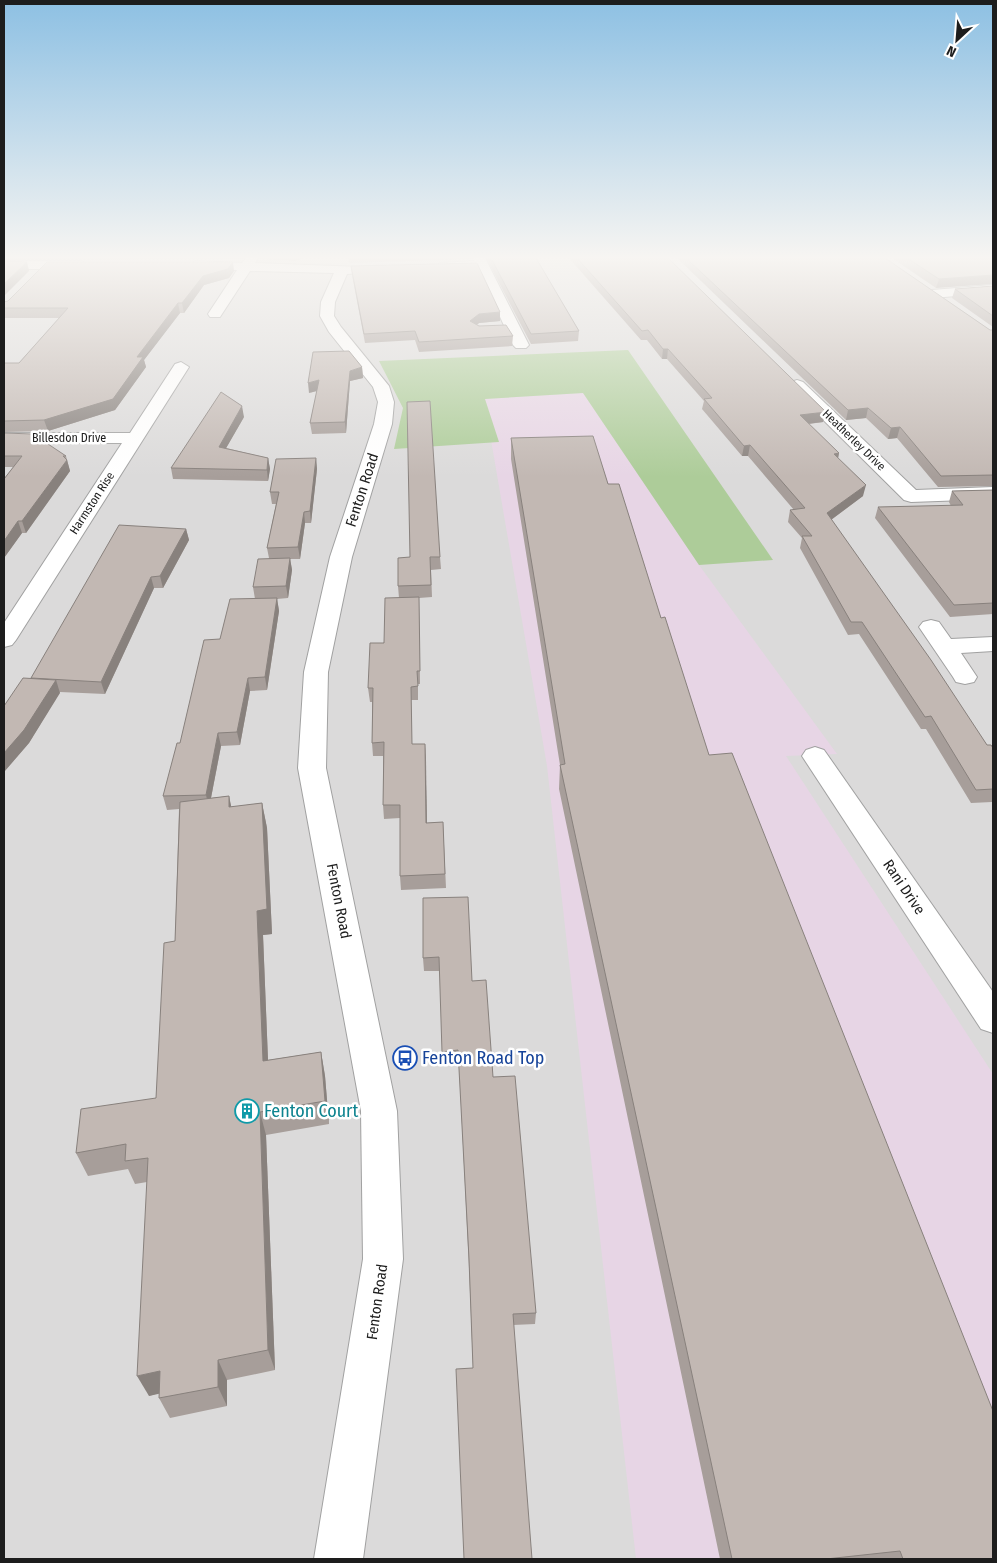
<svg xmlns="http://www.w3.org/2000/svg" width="997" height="1563" font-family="'Fira Sans Condensed',sans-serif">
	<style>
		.residential { fill: #dbdada }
		.industrial { fill: #e7d5e5 }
		.forest { fill: #adcc99 }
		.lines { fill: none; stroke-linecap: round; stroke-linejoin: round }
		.minor-casing { stroke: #a1a1a1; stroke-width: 2 }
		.minor { fill: #fff; fill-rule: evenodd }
		.wall { fill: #a79e9a }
		.shaded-wall { fill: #88817d }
		.building { fill: #c2b8b3; stroke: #88817d }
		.labels { text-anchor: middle; stroke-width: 5; stroke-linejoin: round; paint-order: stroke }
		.far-street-label { font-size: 12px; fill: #1d1d1d; stroke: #fff }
		.street-label { font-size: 15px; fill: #1d1d1d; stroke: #fff }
		.near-transit-label { font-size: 18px; fill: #164399; stroke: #fff; text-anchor: start }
		.near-culture-label { font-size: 18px; fill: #0d838f; stroke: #fff; text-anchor: start }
	</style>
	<rect width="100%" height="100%" fill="#eee9e3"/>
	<!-- residential -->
	<rect class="residential" x="4" y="258" width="989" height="1301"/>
	<!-- industrial -->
	<path class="industrial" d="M 583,393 L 699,565 L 837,754 L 786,756 L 993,1074 L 993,1559 L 636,1559 L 547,766 L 484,399 Z"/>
	<!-- forest -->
	<path class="forest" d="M 628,350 L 773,560 L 699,565 L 583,393 L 485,399 L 499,442 L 394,449 L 403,408 L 379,361 Z"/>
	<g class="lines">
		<!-- minor casing -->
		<g class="minor-casing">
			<g id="minor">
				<path d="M 246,258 L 258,258 L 255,263 L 362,267 L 364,270 L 362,273 L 347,274 L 335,302 L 334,316 L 341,327 L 389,386 L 394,402 L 392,424 L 352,557 L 328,672 L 326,768 L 397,1111 L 403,1259 L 363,1559 L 314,1559 L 363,1259 L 361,1111 L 298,768 L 304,672 L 330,557 L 374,424 L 378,402 L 373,387 L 329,332 L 320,316 L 321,302 L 334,273 L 250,271 L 220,317 L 210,317 L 208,314 L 237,270 L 195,269 L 188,265 L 195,261 L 242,263 Z"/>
				<path d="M 473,258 L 485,258 L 529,345 L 526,348 L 516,348 L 513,345 L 478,269 L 440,271 L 433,267 L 440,263 L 474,261 Z"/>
				<path d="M 4,261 L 82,261 L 89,265 L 82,269 L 4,269 Z"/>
				<path d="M 993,285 L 993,293 L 932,298 L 925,294 L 932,290 Z"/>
				<path d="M 181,362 L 189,367 L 16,640 L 12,645 L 4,647 L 4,623 L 122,443 L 4,443 L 4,433 L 130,433 L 175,364 Z"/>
				<path d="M 797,380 L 803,382 L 916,490 L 993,487 L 993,499 L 911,502 L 904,500 L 791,388 L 789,385 L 791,382 Z"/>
				<path d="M 931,620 L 939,622 L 951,639 L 993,637 L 993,651 L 961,653 L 977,677 L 974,682 L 965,684 L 956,682 L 953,677 L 919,627 L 923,622 Z"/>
				<path d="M 815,747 L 824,750 L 993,992 L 993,1033 L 981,1029 L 802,756 L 806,750 Z"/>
			</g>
		</g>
		<!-- minor -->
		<use href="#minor" class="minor"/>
	</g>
	<!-- wall -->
	<g class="wall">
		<path d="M 4,258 L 244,258 L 242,259 L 4,260 Z"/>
		<path d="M 259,258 L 304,258 L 294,261 L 259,259 Z"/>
		<path d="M 348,258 L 472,258 L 471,259 L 349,263 Z"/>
		<path d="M 486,258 L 536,258 L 579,331 L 578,341 L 531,344 Z"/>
		<path d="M 569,258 L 668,258 L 823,422 L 809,424 L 839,453 L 838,458 L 863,496 L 831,520 L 987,745 L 993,748 L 993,804 L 992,802 L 971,803 L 926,729 L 921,729 L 859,634 L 848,635 L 800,548 L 802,538 L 788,522 L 790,510 L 794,510 L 748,456 L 742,456 L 702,409 L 704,401 L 667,359 L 662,359 L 647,340 L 641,340 Z"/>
		<path d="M 677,258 L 885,258 L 990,330 L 993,330 L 993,486 L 938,487 L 897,438 L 888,439 L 866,418 L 846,420 Z"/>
		<path d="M 892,258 L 993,258 L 936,288 Z"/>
		<path d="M 351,266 L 500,321 L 479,323 L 477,325 L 513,336 L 512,346 L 419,352 L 415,340 L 365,343 L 352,275 Z"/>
		<path d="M 234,271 L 229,278 L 204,285 L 184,313 L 180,313 L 144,360 L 146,367 L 115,410 L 48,431 L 4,432 L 4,363 L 19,363 L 59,318 L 4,318 L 4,302 Z"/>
		<path d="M 993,286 L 993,327 L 952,298 L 955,289 Z"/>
		<path d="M 362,367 L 363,378 L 350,381 L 346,433 L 312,434 L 310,423 L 317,391 L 309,393 Z"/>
		<path d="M 244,417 L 226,448 L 268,458 L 270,469 L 268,481 L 173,479 L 171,468 Z"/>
		<path d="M 4,433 L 66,456 L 70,471 L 26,533 L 22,533 L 4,558 L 4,479 L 13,467 L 4,467 Z"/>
		<path d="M 511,438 L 608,484 L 661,618 L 709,755 L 993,1559 L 720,1559 L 559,789 L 560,765 L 511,459 Z"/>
		<path d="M 316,458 L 317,469 L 311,523 L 305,523 L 300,559 L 290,559 L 292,570 L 288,598 L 277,599 L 279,611 L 267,690 L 250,691 L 240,745 L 221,746 L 211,798 L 229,796 L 231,807 L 262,803 L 267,828 L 272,934 L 263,935 L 268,1060 L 321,1052 L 325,1076 L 329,1124 L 266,1135 L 275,1370 L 227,1380 L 227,1406 L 170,1418 L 159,1398 L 159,1393 L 149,1396 L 147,1182 L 135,1184 L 128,1169 L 88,1176 L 76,1153 L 156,1098 L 175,941 L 179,809 L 167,810 L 163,796 L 220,639 L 255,599 L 253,587 L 269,558 L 267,548 L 276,504 L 272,504 L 270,492 Z"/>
		<path d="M 993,490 L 993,614 L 950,617 L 875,518 L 878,507 L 951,506 L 949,502 L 952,491 Z"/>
		<path d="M 186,529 L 189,540 L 163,588 L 154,588 L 105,694 L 60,692 L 29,743 L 4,772 L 4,706 L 31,678 Z"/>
		<path d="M 440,557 L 441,569 L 431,570 L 432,597 L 419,598 L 420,684 L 418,684 L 418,700 L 411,700 L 412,744 L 425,744 L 427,823 L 443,822 L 446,888 L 401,890 L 400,876 L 400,818 L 384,819 L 383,805 L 383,756 L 373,756 L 372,743 L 372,702 L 370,702 L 368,688 L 399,598 L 398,586 L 398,558 Z"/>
		<path d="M 423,898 L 472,981 L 493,1077 L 536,1313 L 535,1324 L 513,1325 L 473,1368 L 469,1268 L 459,1064 L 443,1065 L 440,971 L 424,971 L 423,958 Z"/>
	</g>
	<!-- shaded-wall -->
	<g class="shaded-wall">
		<path d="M 293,258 L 304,258 L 294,261 Z"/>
		<path d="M 27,262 L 29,271 L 4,296 L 4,284 Z"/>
		<path d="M 233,262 L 234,271 L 229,278 L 204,285 L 184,313 L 182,303 L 203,276 Z"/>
		<path d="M 993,275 L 993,284 L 936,288 L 939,279 Z"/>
		<path d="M 178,303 L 180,313 L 144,360 L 146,367 L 115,410 L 48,431 L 44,420 L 137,357 Z"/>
		<path d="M 500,312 L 500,321 L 479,323 L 470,330 L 470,321 L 479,314 Z"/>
		<path d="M 663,349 L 668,349 L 667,359 L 662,359 Z"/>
		<path d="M 362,367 L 363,378 L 350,381 L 346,433 L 345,422 L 350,371 Z"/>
		<path d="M 319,380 L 320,390 L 309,393 L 308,383 Z"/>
		<path d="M 242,406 L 244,417 L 221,457 L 219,447 Z"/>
		<path d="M 868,408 L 866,418 L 846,420 L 848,410 Z"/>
		<path d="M 826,412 L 823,422 L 798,425 L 800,415 Z"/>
		<path d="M 900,427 L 897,438 L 888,439 L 891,428 Z"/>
		<path d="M 750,445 L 748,456 L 742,456 L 744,446 Z"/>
		<path d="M 839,453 L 837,464 L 834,454 Z"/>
		<path d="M 268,458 L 270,469 L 268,481 L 267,470 Z"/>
		<path d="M 316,458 L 317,469 L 311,523 L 310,511 Z"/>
		<path d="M 67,460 L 70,471 L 26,533 L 22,521 Z"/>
		<path d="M 866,485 L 863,496 L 824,525 L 827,513 Z"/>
		<path d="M 304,512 L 305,523 L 300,559 L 298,547 Z"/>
		<path d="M 18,521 L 22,533 L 4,558 L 4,541 Z"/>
		<path d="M 186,529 L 189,540 L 163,588 L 160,576 Z"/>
		<path d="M 290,558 L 292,570 L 288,598 L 286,586 Z"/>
		<path d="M 151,577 L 154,588 L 105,694 L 101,682 Z"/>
		<path d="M 277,598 L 279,611 L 267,690 L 265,677 Z"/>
		<path d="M 248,678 L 250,691 L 240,745 L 237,732 Z"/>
		<path d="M 56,680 L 60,693 L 29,743 L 4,772 L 4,753 Z"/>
		<path d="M 218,733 L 221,746 L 209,808 L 206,795 Z"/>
		<path d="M 425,744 L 426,758 L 427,836 L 426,823 Z"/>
		<path d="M 229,796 L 234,820 L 229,807 Z"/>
		<path d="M 262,803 L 267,828 L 272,934 L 263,935 L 269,1085 L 263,1061 L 257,911 Z"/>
		<path d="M 321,1052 L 325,1076 L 329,1124 L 325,1101 Z"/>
		<path d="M 260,1112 L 266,1135 L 275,1370 L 268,1350 Z"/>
		<path d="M 218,1360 L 227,1380 L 227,1406 L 218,1387 Z"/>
		<path d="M 160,1371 L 171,1391 L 149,1396 L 137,1376 Z"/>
	</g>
	<!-- building -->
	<g class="building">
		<path d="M 491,258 L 536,258 L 579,331 L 531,334 Z"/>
		<path d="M 577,258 L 668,258 L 826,412 L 800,415 L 839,453 L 834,454 L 866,485 L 827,513 L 931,660 L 987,745 L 991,745 L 993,748 L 993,789 L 976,790 L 931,716 L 925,717 L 862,622 L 851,622 L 802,536 L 812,536 L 790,510 L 805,508 L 750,445 L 744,446 L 704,399 L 712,398 L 668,349 L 663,349 L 648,330 L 642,331 Z"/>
		<path d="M 686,258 L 885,258 L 990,330 L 993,330 L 993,475 L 941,476 L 900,427 L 891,428 L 868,408 L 848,410 Z"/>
		<path d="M 907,258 L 993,258 L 993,275 L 939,279 Z"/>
		<path d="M 4,261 L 27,262 L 4,284 Z"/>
		<path d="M 47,262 L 233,262 L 228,269 L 203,276 L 182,303 L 178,303 L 137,357 L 143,357 L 113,399 L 44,420 L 4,421 L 4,363 L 19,363 L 68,308 L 4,308 L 4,302 L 8,301 Z"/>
		<path d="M 477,263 L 500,312 L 479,314 L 470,321 L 479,326 L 506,325 L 513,336 L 419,342 L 415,331 L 364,334 L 351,266 Z"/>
		<path d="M 993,286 L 993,316 L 955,289 Z"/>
		<path d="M 349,351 L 362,367 L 350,371 L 345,422 L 310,423 L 319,380 L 308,383 L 313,352 Z"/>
		<path d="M 221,392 L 242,406 L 219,447 L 268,458 L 267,470 L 171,468 Z"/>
		<path d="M 430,401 L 440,557 L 430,557 L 431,585 L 398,586 L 398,558 L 410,557 L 407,402 Z"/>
		<path d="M 4,433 L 33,434 L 66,456 L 63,456 L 67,460 L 22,521 L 18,521 L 4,541 L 4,479 L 22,456 L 4,456 Z"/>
		<path d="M 593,436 L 608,484 L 619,484 L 661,618 L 665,617 L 709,755 L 732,753 L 993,1411 L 993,1559 L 903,1559 L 900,1551 L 826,1559 L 732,1559 L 560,765 L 565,764 L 511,438 Z"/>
		<path d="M 316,458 L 310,511 L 304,512 L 298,547 L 267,548 L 279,492 L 270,492 L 276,459 Z"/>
		<path d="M 993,490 L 993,603 L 954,605 L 878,507 L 963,505 L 952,491 Z"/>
		<path d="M 119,525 L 186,529 L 160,576 L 151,577 L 101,682 L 31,678 Z"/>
		<path d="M 290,558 L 286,586 L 253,587 L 258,559 Z"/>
		<path d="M 419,597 L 420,671 L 417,671 L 418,686 L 411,687 L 412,744 L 425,744 L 426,823 L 443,822 L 445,874 L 400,876 L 400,805 L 383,805 L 384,742 L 372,743 L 373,688 L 368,688 L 370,643 L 384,643 L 385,598 Z"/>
		<path d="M 277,598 L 265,677 L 248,678 L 237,732 L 218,733 L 206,795 L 163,796 L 177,743 L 180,743 L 204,640 L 220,639 L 230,599 Z"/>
		<path d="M 23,678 L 56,680 L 24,730 L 4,753 L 4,706 Z"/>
		<path d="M 229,796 L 229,807 L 262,803 L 267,909 L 257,911 L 263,1061 L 321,1052 L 325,1101 L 260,1112 L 268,1350 L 218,1360 L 218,1387 L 159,1398 L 160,1371 L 137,1376 L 148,1158 L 125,1161 L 126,1144 L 76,1153 L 81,1109 L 156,1098 L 164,943 L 175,941 L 180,802 Z"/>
		<path d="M 468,897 L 472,981 L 486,980 L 493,1077 L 515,1076 L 536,1313 L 513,1314 L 532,1559 L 464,1559 L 456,1369 L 473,1368 L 469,1259 L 458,1050 L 442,1052 L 439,957 L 423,958 L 423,898 Z"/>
	</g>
	<!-- sky -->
	<linearGradient id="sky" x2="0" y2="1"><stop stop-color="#8dc0e3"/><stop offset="0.54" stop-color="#f7f5f2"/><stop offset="1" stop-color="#f7f5f2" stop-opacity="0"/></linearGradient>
	<rect width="997" height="477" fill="url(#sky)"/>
	<!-- icons -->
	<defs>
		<g id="bus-ring" transform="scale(1.25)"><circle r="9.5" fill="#fff" stroke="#1a4fb4" stroke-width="1.5"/><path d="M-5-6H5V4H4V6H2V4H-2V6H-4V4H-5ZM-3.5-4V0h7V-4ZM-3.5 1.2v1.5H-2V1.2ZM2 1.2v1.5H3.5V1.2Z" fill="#1a4fb4"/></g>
		<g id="building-ring" transform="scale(1.25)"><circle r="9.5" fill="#fff" stroke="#0f9aa8" stroke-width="1.5"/><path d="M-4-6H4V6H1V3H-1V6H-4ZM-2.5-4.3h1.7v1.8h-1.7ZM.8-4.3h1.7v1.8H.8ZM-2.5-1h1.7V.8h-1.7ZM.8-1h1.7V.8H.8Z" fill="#0f9aa8"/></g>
	</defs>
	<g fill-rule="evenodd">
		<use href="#bus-ring" x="405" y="1058"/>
		<use href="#building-ring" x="247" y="1111"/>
	</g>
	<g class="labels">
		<!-- far-street labels -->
		<g class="far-street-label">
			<text x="69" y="442">Billesdon Drive</text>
			<text transform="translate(854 440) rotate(44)" y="4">Heatherley Drive</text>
			<text transform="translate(92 503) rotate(-57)" y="4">Harmston Rise</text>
		</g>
		<!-- street labels -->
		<g class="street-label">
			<text transform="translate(362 490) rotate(-72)" y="5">Fenton Road</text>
			<text transform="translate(904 887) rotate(56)" y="5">Rani Drive</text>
			<text transform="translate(339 901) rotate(79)" y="5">Fenton Road</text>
			<text transform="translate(377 1302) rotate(-82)" y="5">Fenton Road</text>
		</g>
		<!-- near-transit labels -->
		<g class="near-transit-label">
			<text x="422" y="1064">Fenton Road Top</text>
		</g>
		<!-- near-culture labels -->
		<g class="near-culture-label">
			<text x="264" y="1117">Fenton Court</text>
		</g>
	</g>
	<!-- border -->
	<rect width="997" height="1563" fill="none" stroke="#1d1d1d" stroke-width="10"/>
	<!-- north arrow -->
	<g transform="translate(957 40) rotate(206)" stroke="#ffffff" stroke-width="4" paint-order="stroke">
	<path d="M0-4L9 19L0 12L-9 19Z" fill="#1d1d1d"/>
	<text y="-8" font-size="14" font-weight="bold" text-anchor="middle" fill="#1d1d1d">N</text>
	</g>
</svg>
